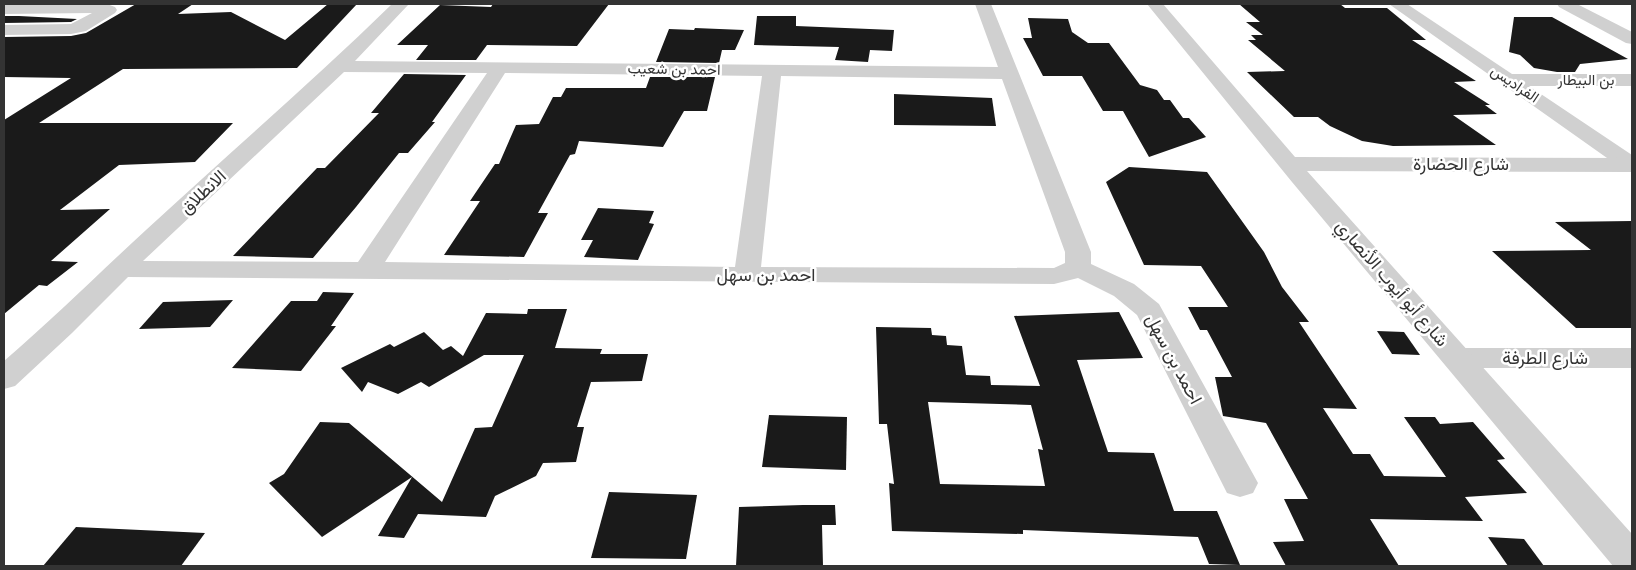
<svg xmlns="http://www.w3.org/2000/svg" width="1636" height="570" font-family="'Open Sans',Vazirmatn,sans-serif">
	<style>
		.building { fill: #1a1a1a; fill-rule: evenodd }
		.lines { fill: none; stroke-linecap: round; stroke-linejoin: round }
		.minor { fill: #d0d0d0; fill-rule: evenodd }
		.tertiary { fill: #d0d0d0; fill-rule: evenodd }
		.labels { text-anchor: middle; stroke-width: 5; stroke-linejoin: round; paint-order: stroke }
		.far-street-label { font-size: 15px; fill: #333; stroke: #fff }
		.street-label { font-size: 18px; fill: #333; stroke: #fff }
	</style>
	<rect width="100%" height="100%" fill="#fff"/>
	<!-- building -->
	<g class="building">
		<path d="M 136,4 L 193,4 L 178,14 L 231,12 L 285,40 L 328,4 L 357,4 L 297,68 L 123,69 L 39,123 L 233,123 L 195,162 L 119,165 L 60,210 L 110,209 L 51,261 L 78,262 L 47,286 L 39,285 L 4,314 L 4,120 L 71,78 L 4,77 L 4,37 L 71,36 L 86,33 Z"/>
		<path d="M 493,4 L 609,4 L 577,46 L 487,45 L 476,60 L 416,60 L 428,45 L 397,45 L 440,5 L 491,7 Z"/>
		<path d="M 1239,4 L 1340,4 L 1345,8 L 1387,8 L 1426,40 L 1412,40 L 1476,81 L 1454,82 L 1490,105 L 1485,105 L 1497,114 L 1453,115 L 1496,145 L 1393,146 L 1362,141 L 1330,126 L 1318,117 L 1294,117 L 1247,72 L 1285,71 L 1248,40 L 1256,40 L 1251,35 L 1263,35 L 1246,22 L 1260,22 Z"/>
		<path d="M 4,16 L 19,16 L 77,19 L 71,22 L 4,23 Z"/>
		<path d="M 757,16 L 796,16 L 796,26 L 894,30 L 892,51 L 870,50 L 868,62 L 835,60 L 839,47 L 754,45 Z"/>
		<path d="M 1514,17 L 1552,17 L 1628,59 L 1580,64 L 1575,72 L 1557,72 L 1534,68 L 1520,55 L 1509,52 Z"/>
		<path d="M 1028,18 L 1068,19 L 1072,32 L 1088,43 L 1109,43 L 1140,85 L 1157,90 L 1164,100 L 1170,100 L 1183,118 L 1189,118 L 1206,137 L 1149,157 L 1123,111 L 1103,111 L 1082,76 L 1043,76 L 1023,38 L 1032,38 Z"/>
		<path d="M 695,28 L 744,30 L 735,50 L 722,50 L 719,63 L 656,62 L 669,29 L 694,30 Z"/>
		<path d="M 404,74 L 466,75 L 432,122 L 435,122 L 408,153 L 399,153 L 356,207 L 313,258 L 233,256 L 317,168 L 325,168 L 379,113 L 371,113 Z"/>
		<path d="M 650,77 L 715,77 L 707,111 L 684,111 L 663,147 L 579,141 L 575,154 L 570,155 L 538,213 L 548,213 L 524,257 L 444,255 L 480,201 L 470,201 L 495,164 L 499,164 L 516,125 L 539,124 L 553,97 L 561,97 L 566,88 L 646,88 Z"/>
		<path d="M 894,94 L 992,98 L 996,126 L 894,125 Z"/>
		<path d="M 1129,167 L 1207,172 L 1264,252 L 1282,287 L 1309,322 L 1299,322 L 1357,409 L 1323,408 L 1353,454 L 1370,454 L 1384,476 L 1446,477 L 1404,417 L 1435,417 L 1440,424 L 1473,422 L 1505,459 L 1497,460 L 1527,493 L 1465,497 L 1483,521 L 1370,519 L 1399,566 L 1286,566 L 1273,542 L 1304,541 L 1284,499 L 1308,499 L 1266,423 L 1223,416 L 1215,377 L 1232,377 L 1207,330 L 1200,330 L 1188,307 L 1228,307 L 1201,266 L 1144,265 L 1106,182 Z"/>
		<path d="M 598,208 L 654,211 L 649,223 L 654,224 L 638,260 L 584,257 L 593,240 L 581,240 Z"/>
		<path d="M 1632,221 L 1632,328 L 1576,328 L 1492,251 L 1591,250 L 1555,222 Z"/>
		<path d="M 323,292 L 354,293 L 331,326 L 336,326 L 301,371 L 232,368 L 291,301 L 317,301 Z"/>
		<path d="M 233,300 L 210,327 L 139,329 L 163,302 Z"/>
		<path d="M 528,309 L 567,309 L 555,348 L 602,349 L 600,354 L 648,354 L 642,381 L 591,382 L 577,427 L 584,427 L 576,462 L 543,463 L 536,476 L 495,496 L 486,517 L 418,514 L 404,538 L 378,536 L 412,477 L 322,537 L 269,483 L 284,474 L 320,422 L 349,423 L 442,502 L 475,428 L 492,427 L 524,355 L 484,355 L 429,387 L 421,382 L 398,394 L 368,382 L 362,392 L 341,368 L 390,344 L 394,347 L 424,332 L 443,350 L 451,346 L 463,356 L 486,313 L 527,314 Z"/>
		<path d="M 1119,312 L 1143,358 L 1077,360 L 1108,452 L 1154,453 L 1174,511 L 1217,511 L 1240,565 L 1209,564 L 1198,537 L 1023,530 L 1023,534 L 892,531 L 889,483 L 894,484 L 887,424 L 879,424 L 876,327 L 931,328 L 932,335 L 946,336 L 947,345 L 962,346 L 966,375 L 990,376 L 991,385 L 1040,386 L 1014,316 ZM 928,402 L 1031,405 L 1043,450 L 1038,449 L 1045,486 L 940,484 Z"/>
		<path d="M 1377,331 L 1404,332 L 1420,355 L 1392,354 Z"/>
		<path d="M 769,415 L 847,417 L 846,470 L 762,467 Z"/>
		<path d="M 609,492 L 697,495 L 686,559 L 591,558 Z"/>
		<path d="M 803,505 L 835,505 L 836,525 L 822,525 L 823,566 L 736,566 L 739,507 Z"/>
		<path d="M 76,527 L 205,533 L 181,566 L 43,566 Z"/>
		<path d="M 1488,537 L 1524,539 L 1544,566 L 1508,566 Z"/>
	</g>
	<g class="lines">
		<!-- minor -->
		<g class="minor">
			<path d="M 4,4 L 107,4 L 115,7 L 117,10 L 115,13 L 86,31 L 71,34 L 4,35 L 4,25 L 71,24 L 92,13 L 4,14 Z"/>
			<path d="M 392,4 L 409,4 L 355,61 L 998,67 L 975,4 L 991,4 L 1091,252 L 1091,264 L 1134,284 L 1159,304 L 1258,483 L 1253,493 L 1240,497 L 1227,493 L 1137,315 L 1114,296 L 1078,278 L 1054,284 L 128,277 L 72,333 L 15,386 L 4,389 L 4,361 C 53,319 98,274 146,230 C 228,154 312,82 392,4 ZM 344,72 L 487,73 L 358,262 L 143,261 ZM 505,73 L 762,76 L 735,267 L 385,262 ZM 781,76 L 1002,79 L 1065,252 L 1065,263 L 1054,268 L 761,267 Z"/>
			<path d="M 1389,4 L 1407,4 L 1512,74 L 1632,74 L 1632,86 L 1529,86 L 1632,155 L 1632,172 L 1624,170 Z"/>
			<path d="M 1557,4 L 1577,4 L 1632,32 L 1632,44 L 1626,43 L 1559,7 Z"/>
			<path d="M 1458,348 L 1632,348 L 1632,368 L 1458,368 L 1447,365 L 1443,358 L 1447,351 Z"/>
		</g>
		<!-- tertiary -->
		<path class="tertiary" d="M 1147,4 L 1163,4 L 1295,157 L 1632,158 L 1632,172 L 1307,171 L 1632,534 L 1632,566 L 1613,566 L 1292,182 Z"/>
	</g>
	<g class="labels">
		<!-- far-street labels -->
		<g class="far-street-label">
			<text transform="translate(674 69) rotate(1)" y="5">احمد بن شعيب</text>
			<text x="1586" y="85">بن البيطار</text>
			<text transform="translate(1515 84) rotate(34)" y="5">الفراديس</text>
		</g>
		<!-- street labels -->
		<g class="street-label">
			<text x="1461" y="170">شارع الحضارة</text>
			<text transform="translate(203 192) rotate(-43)" y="6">الانطلاق</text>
			<text x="766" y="281">احمد بن سهل</text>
			<text transform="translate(1392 283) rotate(49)" y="6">شارع أبو أيوب الأنصاري</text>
			<text x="1545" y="364">شارع الطرفة</text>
			<text transform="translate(1174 359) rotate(62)" y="6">احمد بن سهل</text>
		</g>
	</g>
	<!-- border -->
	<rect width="1636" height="570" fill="none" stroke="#333333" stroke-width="10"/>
</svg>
